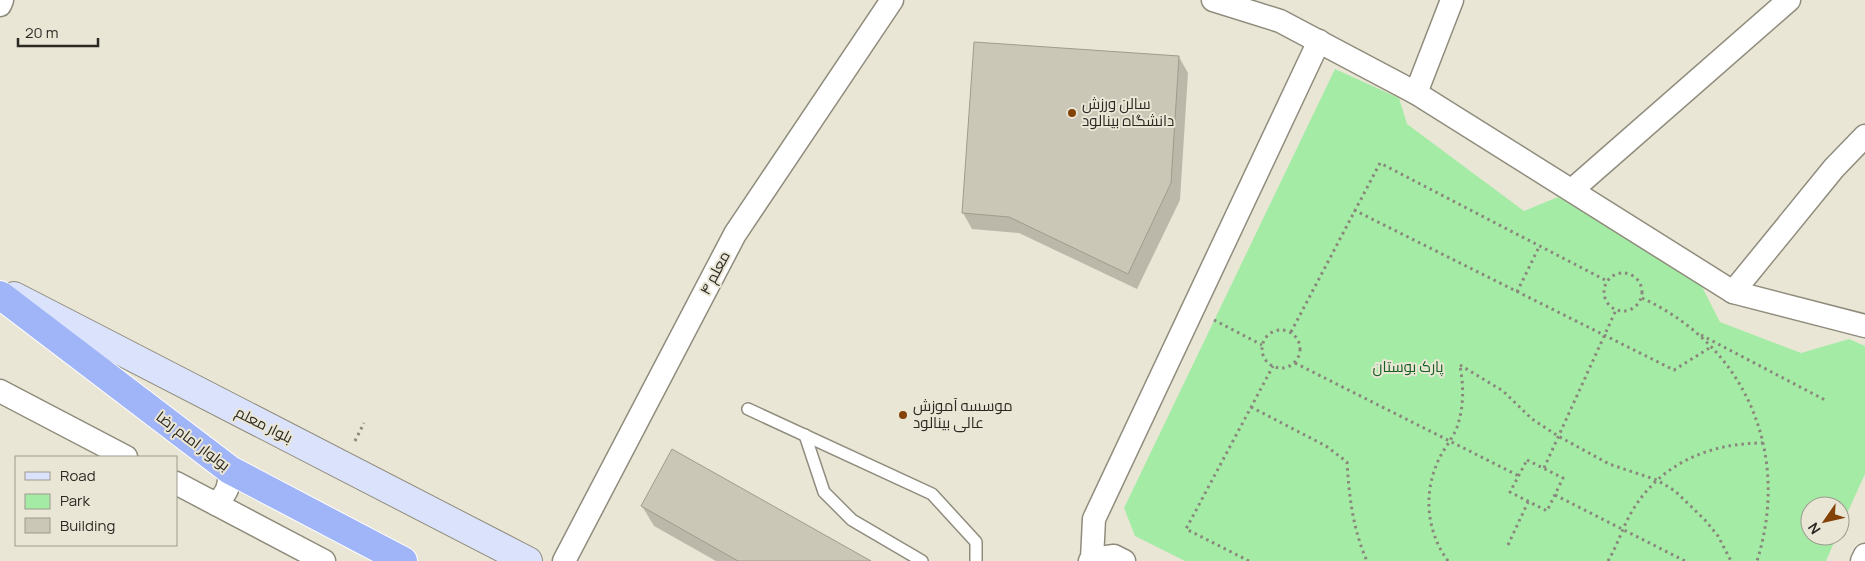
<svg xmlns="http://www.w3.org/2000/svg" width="1865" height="561" font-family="Manrope,Cairo,sans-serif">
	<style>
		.green { fill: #a4eba6 }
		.shadow { fill: #0003 }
		.building { fill: #cac7b6; stroke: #9f9c8c }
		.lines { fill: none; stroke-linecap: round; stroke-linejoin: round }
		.service-casing { stroke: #908c7d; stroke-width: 14 }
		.minor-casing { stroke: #908c7d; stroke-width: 25 }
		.secondary-casing { stroke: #908c7d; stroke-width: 30 }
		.trunk-casing { stroke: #fff; stroke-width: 30 }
		.path { stroke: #8a877b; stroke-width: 3; stroke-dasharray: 2.5 4; stroke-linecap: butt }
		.service { stroke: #fff; stroke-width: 11 }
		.minor { stroke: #fff; stroke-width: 22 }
		.secondary { stroke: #dbe3fc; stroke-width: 28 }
		.trunk { stroke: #a0b4f8; stroke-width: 28 }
		.poi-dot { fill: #834308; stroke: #eae6d5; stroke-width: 2 }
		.labels { text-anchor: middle; stroke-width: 4; stroke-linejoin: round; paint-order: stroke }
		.poi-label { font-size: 15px; fill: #2b2923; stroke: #eae6d5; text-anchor: start }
		.street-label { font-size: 15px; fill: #2b2923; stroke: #eae6d5 }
		.park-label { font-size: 15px; fill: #166021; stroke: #eae6d5 }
	</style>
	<rect width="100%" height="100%" fill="#eae6d5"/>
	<!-- green -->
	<path class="green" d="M 1335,69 L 1399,98 L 1407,124 L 1524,211 L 1558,197 L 1700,283 L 1720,322 L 1801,353 L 1849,339 L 1865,346 L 1865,474 L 1840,529 L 1840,506 L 1810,506 L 1810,536 L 1837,536 L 1826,561 L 1185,561 L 1135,536 L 1124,508 Z"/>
	<!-- shadow -->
	<g class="shadow">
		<path d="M 1179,57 L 1188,73 L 1180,200 L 1137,289 L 1019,233 L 972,229 L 963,213 Z"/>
		<path d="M 642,506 L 869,561 L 716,561 L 654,526 Z"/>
	</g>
	<!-- building -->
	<g class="building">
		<path d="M 974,42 L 1179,56 L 1171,183 L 1128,274 L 1009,217 L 962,213 Z"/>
		<path d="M 672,449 L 871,561 L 738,561 L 641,506 Z"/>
	</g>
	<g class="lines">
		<!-- service casing -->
		<g class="service-casing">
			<g id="service">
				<path d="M 748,409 L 932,494 L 976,542 L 976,561"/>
				<path d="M 805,435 L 824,492 L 852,520 L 922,561"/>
			</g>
		</g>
		<!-- minor casing -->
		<g class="minor-casing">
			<g id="minor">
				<path d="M 1213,0 L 1280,21 L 1416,93 L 1733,292 L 1865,326"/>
				<path d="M 0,5 L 2,0"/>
				<path d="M 1416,93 L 1452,0"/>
				<path d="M 1572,190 L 1789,0"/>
				<path d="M 1733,292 L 1834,168 L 1865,136"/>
				<path d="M 0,391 L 126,457"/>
				<path d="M 176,483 L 324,561"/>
				<path d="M 216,504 C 228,492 229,487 230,470"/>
				<path d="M 1092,559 L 1094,519 L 1319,41"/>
				<path d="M 564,561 L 735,234 L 892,0"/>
				<path d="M 1090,561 L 1092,559 L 1114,556 L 1124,561"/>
				<path d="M 1862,561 L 1865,555"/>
			</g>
		</g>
		<!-- secondary casing -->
		<g class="secondary-casing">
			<path id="secondary" d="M 14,296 L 528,561"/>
		</g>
		<!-- trunk casing -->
		<g class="trunk-casing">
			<path id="trunk" d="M 0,295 L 230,470 L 403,561"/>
		</g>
		<!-- path -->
		<g class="path">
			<path d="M 1354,210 L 1674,370 L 1711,347"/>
			<circle cx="1623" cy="292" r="19"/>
			<path d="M 1517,292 L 1539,247"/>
			<path d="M 1642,298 C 1746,346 1791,453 1757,561"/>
			<path d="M 1214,320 L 1262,345"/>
			<circle cx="1281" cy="349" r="19"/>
			<path d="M 1291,332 L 1380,163 L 1607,281"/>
			<path d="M 1701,335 L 1825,400"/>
			<path d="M 1295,363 L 1519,476"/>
			<path d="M 1460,365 L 1503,391 L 1532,419 L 1558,436 L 1609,464 L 1657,480 L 1675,491 L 1705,520 L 1718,536 L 1731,561"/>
			<path d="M 1251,407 L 1326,446 L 1347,462 C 1349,496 1353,530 1367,561"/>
			<path d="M 355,441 L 364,423"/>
			<path d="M 1527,460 L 1563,478 L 1547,511 L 1510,492 Z"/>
			<path d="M 1544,468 L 1616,310"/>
			<path d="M 1555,495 L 1685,561"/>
			<path d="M 1508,545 L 1528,502"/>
			<path d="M 1249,561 L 1186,529 L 1273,366"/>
			<path d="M 1448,561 C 1426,531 1423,492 1439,459 C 1444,449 1451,440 1456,430 C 1464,409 1464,387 1460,366"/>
			<path d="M 1608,561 C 1617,546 1622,529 1631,513 C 1659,464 1709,443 1763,443"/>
		</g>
		<!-- service -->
		<use href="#service" class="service"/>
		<!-- minor -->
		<use href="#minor" class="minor"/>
		<!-- secondary -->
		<use href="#secondary" class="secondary"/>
		<!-- trunk -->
		<use href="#trunk" class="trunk"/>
	</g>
	<!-- markers -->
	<g class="poi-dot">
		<circle cx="1072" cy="113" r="5"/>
		<circle cx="903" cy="415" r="5"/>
	</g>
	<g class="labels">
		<!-- poi labels -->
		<g class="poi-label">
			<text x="1082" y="109">سالن ورزش<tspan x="1082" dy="17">دانشگاه بینالود</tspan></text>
			<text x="913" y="411">موسسه آموزش<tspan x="913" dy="17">عالی بینالود</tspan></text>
		</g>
		<!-- street labels -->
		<g class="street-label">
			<text transform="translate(715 273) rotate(-62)" y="5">معلم ۴</text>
			<text transform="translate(264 425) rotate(27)" y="5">بلوار معلم</text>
			<text transform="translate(193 441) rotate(37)" y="5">بولوار امام رضا</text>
		</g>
		<!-- park labels -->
		<g class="park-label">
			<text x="1408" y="372">پارک بوستان</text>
		</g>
	</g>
	<!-- legend -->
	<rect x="15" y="456" width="162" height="90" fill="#eae6d5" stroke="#9e9a8e"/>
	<rect x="25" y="472" width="25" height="8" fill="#dbe3fc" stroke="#9e9a8e"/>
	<text x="60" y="481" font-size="15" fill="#2b2923">Road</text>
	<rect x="25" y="494" width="25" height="15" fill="#a4eba6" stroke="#9e9a8e"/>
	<text x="60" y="506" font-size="15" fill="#2b2923">Park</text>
	<rect x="25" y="518" width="25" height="15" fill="#cac7b6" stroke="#9e9a8e"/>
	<text x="60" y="531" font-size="15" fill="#2b2923">Building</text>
	<!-- north arrow -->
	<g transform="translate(1825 521) rotate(236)"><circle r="24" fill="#eae6d5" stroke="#9e9a8e"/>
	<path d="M0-4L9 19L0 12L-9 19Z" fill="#834308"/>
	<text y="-8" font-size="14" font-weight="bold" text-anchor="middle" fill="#2b2923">N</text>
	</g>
	<!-- scale -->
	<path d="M18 38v8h80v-8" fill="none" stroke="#2b2923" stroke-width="2.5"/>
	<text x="25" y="38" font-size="15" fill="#2b2923" stroke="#eae6d5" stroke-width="4" paint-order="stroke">20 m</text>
</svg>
